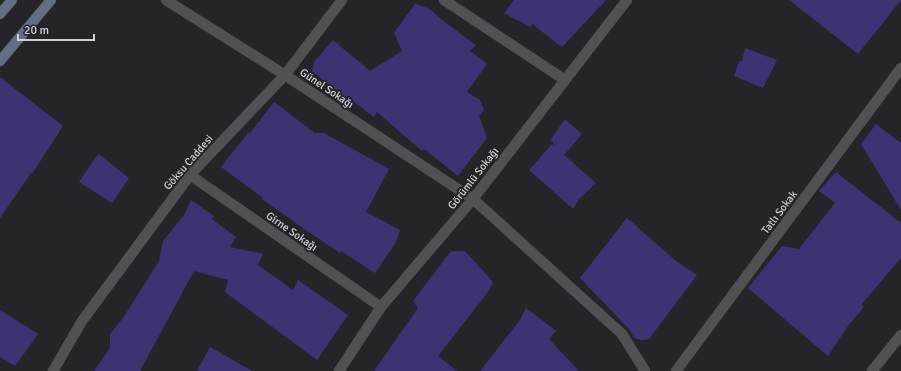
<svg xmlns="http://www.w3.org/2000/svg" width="901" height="371" font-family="Signika,sans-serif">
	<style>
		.building { fill: #3b3473 }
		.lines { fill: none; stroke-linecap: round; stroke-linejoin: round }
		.minor-casing { stroke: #3f4143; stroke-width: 11 }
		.secondary-casing { stroke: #3f4143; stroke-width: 11 }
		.minor { stroke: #4f5255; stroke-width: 10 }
		.secondary { stroke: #636e84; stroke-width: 10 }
		.labels { text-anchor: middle; stroke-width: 4; stroke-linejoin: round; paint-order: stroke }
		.street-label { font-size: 11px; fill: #d0d1d3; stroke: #232529 }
	</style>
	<rect width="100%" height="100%" fill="#232529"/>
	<!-- building -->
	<g class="building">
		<path d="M 514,0 L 606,0 L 562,47 L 532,24 L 530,27 L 504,13 Z"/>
		<path d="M 789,0 L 901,0 L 858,54 Z"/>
		<path d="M 415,4 L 430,9 L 443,21 L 476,45 L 470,51 L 487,64 L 467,92 L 480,100 L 484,110 L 479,116 L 487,138 L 458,176 L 424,149 L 422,151 L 377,112 L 374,117 L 350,99 L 349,101 L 312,71 L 314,62 L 333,40 L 370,71 L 402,51 L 394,33 Z"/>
		<path d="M 745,48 L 777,60 L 763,88 L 734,76 L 739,61 L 742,61 Z"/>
		<path d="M 0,77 L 63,126 L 32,174 L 31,173 L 0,218 Z"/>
		<path d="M 274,102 L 316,134 L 316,133 L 324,133 L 389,169 L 366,212 L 400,230 L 395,244 L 375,273 L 341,251 L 340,253 L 310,233 L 262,199 L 263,198 L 221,167 L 248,133 L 250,133 Z"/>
		<path d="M 565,119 L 582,134 L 564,155 L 596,183 L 579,199 L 573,209 L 529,170 L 552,144 L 555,147 L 551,139 Z"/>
		<path d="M 876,124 L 901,143 L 901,210 L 861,144 Z"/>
		<path d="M 99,154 L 129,178 L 112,203 L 79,182 L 96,157 Z"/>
		<path d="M 836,172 L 901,223 L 901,258 L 861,305 L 864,307 L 848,326 L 828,356 L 748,288 L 782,246 L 799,249 L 835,203 L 819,191 Z"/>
		<path d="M 191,200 L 214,216 L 212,219 L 236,237 L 230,247 L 263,254 L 258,265 L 293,290 L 298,280 L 348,315 L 317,360 L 225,292 L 228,280 L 194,271 L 140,371 L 94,371 L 110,348 L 110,334 L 123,318 L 159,261 L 163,241 L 184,215 Z"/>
		<path d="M 627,218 L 676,261 L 697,275 L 649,339 L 642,340 L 634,338 L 630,330 L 580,278 Z"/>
		<path d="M 451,251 L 465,251 L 493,282 L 488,292 L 438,356 L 457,371 L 374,371 L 418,308 L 413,301 Z"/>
		<path d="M 526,308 L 556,331 L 549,339 L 579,371 L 480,371 L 520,320 Z"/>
		<path d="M 0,310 L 38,334 L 15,366 L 0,357 Z"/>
		<path d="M 210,347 L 252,371 L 197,371 Z"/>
	</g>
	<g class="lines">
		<!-- minor casing -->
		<g class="minor-casing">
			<g id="minor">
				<path d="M 166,0 L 285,75 L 473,199 L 622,334 L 645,371"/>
				<path d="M 444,0 L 565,80"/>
				<path d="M 190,175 L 381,307"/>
				<path d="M 53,371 L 82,321 L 190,175 L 285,75 L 342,0"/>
				<path d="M 339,371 L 381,307 L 473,199 L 627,0"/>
				<path d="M 676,371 L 901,68"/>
				<path d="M 872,371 L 901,335"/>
			</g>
		</g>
		<!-- secondary casing -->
		<g class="secondary-casing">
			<g id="secondary">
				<path d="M 0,14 L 12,0"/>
				<path d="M 0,61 L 51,0"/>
			</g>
		</g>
		<!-- minor -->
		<use href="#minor" class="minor"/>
		<!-- secondary -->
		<use href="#secondary" class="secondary"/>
	</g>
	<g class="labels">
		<!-- street labels -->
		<g class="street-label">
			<text transform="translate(327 88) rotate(34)" y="4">Günel Sokağı</text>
			<text transform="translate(188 162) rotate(-49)" y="4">Göksu Caddesi</text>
			<text transform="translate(473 178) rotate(-52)" y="4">Görümlü Sokağı</text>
			<text transform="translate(779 212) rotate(-53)" y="4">Tatlı Sokak</text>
			<text transform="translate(292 231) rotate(35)" y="4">Girne Sokağı</text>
		</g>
	</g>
	<!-- scale -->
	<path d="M18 34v6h76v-6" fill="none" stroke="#d0d1d3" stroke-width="2"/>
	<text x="24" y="34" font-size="12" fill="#d0d1d3" stroke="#232529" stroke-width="3" paint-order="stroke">20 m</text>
</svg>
